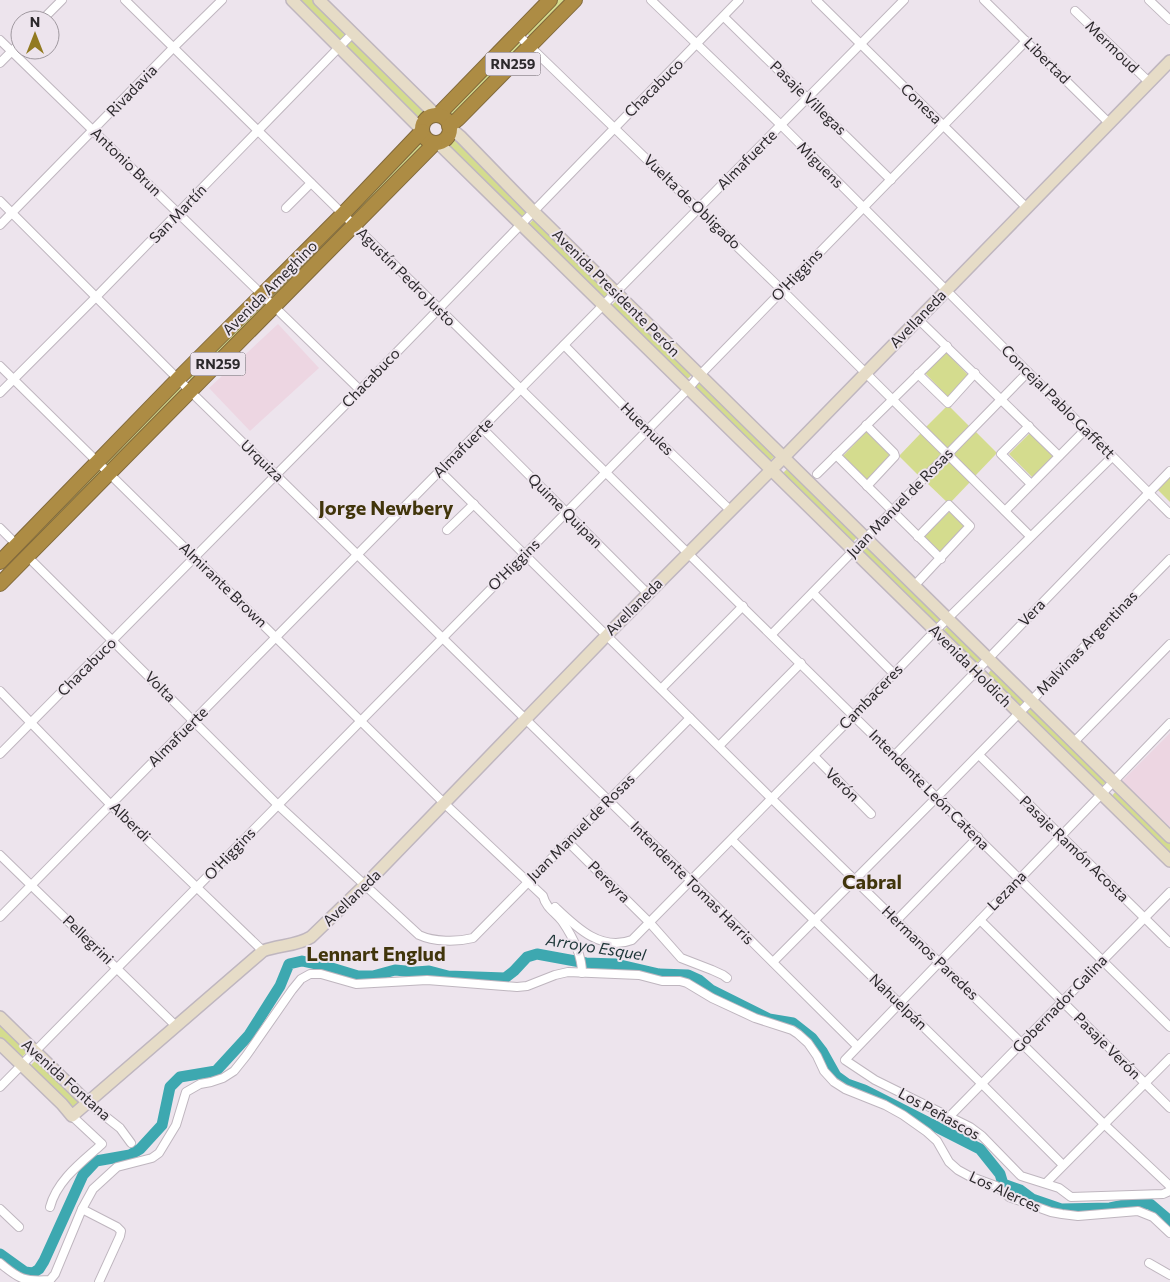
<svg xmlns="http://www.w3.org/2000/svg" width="1170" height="1282" font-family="Commissioner,sans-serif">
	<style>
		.commercial { fill: #edd6e2 }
		.green { fill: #d4dc8e }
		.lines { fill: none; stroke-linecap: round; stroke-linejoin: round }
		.river { stroke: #3da8b0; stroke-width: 11 }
		.street-casing { stroke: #bfb6bf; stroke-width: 10 }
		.secondary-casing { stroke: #bfb6bf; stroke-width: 14 }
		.highway-casing { stroke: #80693c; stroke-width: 16 }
		.street { stroke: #fff; stroke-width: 8 }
		.secondary { stroke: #e6dcc7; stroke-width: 11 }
		.highway { stroke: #ad8c44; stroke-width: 14 }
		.labels { text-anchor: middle; stroke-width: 4; stroke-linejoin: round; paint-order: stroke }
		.shield { fill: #ede4ed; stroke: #666166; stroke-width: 1 }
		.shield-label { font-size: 14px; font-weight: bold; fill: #2c292c }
		.street-label { font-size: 15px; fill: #2c292c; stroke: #ede4ed }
		.water-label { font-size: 16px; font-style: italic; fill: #1d3537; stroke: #ede4ed }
		.district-label { font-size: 20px; font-weight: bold; fill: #41350b; stroke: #ede4ed }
	</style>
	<rect width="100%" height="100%" fill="#ede4ed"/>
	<!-- commercial -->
	<g class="commercial">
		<path d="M 278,324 L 319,368 L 250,431 L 209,388 Z"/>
		<path d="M 1170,733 L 1170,827 L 1122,781 Z"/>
	</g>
	<!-- green -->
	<g class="green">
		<path d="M 298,0 L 313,0 L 348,33 L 340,41 Z"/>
		<path d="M 557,0 L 568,0 L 532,38 L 526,33 Z"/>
		<path d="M 352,39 L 428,113 L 421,121 L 344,47 Z"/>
		<path d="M 518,39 L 524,44 L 451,121 L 445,115 Z"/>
		<path d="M 453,137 L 529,211 L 521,219 L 445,145 Z"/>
		<path d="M 422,139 L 428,144 L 355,221 L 349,215 Z"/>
		<path d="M 535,218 L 611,292 L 603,300 L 527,226 Z"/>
		<path d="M 342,219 L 348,225 L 275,302 L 269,296 Z"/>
		<path d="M 261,300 L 266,306 L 193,382 L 187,377 Z"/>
		<path d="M 617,300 L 693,374 L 685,381 L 609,308 Z"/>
		<path d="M 946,352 L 969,376 L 948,397 L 925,373 Z"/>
		<path d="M 700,381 L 777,454 L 769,462 L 693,388 Z"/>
		<path d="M 177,386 L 182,391 L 109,468 L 103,462 Z"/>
		<path d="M 948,405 L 969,426 L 947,449 L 925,428 Z"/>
		<path d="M 867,431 L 892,456 L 867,481 L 842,457 Z"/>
		<path d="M 976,432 L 997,453 L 975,476 L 953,454 Z"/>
		<path d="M 921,433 L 943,454 L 920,477 L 899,456 Z"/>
		<path d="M 1030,433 L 1054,457 L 1033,478 L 1009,454 Z"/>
		<path d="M 949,460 L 971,481 L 949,504 L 927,483 Z"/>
		<path d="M 98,467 L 104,472 L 30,548 L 24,543 Z"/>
		<path d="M 789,467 L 858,536 L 852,543 L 782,474 Z"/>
		<path d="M 1170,474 L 1170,502 L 1156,488 Z"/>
		<path d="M 950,511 L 967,527 L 940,554 L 923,538 Z"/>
		<path d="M 866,545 L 943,619 L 935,627 L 859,553 Z"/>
		<path d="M 949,625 L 982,658 L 974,666 L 941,633 Z"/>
		<path d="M 992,669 L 1026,702 L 1018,710 L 985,677 Z"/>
		<path d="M 1032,707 L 1107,781 L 1100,789 L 1024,715 Z"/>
		<path d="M 1117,790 L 1170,841 L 1170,857 L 1110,798 Z"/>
		<path d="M 0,1024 L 28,1051 L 20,1059 L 0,1039 Z"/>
		<path d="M 37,1059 L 81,1102 L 73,1110 L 29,1067 Z"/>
	</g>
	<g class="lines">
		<!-- river -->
		<path class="river" d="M 0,1254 L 25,1272 L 33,1273 L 39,1269 L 44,1261 L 83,1175 L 96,1161 L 130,1155 L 140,1149 L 162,1125 L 170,1087 L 180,1077 L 216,1071 L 249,1035 L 280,986 L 289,964 L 302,961 L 325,966 L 358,976 L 373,976 L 395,970 L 416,972 L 429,971 L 448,976 L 505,978 L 514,971 L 527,957 L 537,954 L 586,963 L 616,964 L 659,974 L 688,975 L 699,980 L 711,990 L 769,1019 L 793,1023 L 812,1038 L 822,1051 L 836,1076 L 847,1084 L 864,1090 L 980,1149 L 1000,1174 L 1003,1184 L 1020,1190 L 1032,1199 L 1061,1209 L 1110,1208 L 1134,1203 L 1150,1204 L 1170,1221"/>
		<!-- street casing -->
		<g class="street-casing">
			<g id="street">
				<path d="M 125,0 L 1170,1027"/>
				<path d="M 651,0 L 781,125 L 1170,514"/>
				<path d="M 816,0 L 1027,208"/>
				<path d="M 984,0 L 1109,123"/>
				<path d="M 1149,0 L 1170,20"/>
				<path d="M 1075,11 L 1149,82"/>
				<path d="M 724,17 L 891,180"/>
				<path d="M 42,20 L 62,0"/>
				<path d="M 517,34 L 782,290 L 1030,536"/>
				<path d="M 0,40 L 360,390"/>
				<path d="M 0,63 L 20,43"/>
				<path d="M 0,201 L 190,391 L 691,881 L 857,1046"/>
				<path d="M 286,208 L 311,183"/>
				<path d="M 0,225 L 174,47 L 222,0"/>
				<path d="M 918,319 L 1059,456"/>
				<path d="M 564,345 L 647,430 L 731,511"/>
				<path d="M 0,366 L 445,804 L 543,896 C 546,908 555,912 562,921 C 573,937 582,955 582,973"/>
				<path d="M 918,374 L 948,403 L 975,373"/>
				<path d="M 0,393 L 97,296 L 353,33"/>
				<path d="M 866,425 L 894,453 L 895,456 L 867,486"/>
				<path d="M 1029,426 L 1001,454 L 1031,484"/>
				<path d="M 482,428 L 648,594"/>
				<path d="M 836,455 L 941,559"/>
				<path d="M 440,471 L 772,799 L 1104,1124 L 1170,1186"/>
				<path d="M 817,474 L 947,346"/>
				<path d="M 1005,511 L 1085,430"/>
				<path d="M 0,528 L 18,546"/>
				<path d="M 447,530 L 474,504"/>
				<path d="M 26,555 L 278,805 L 419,935 C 434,942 457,942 473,938 L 690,718"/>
				<path d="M 915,585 L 970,526 L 949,505 L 918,537"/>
				<path d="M 813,593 L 894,674"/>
				<path d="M 772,634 L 1028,372"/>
				<path d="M 661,689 L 743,606"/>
				<path d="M 0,691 L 111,805 L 263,951"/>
				<path d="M 1170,723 L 845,1060 L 875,1080 L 970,1127 L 982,1136 L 1021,1176 L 1059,1188 L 1071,1197 L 1163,1194 L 1170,1191"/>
				<path d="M 1073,743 L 1170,644"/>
				<path d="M 719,746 L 801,663"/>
				<path d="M 0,754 L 360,390 L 739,0"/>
				<path d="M 895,755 L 1170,471"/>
				<path d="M 979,755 L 1170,943"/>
				<path d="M 814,756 L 871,814"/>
				<path d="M 732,840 L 982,1084 L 1063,1165"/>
				<path d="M 568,842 L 650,923 L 681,958 L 712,970 L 723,975 L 727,978"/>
				<path d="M 0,855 L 176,1026"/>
				<path d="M 555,907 C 576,927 601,952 632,940 L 854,715 L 935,631 L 1112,457"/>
				<path d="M 0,917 L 904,0"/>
				<path d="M 897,920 L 978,837"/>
				<path d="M 980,920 L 1170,1108"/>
				<path d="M 773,962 L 937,797 L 1170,559"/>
				<path d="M 0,1087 L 688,389 L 699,376 L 1026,41"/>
				<path d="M 87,1102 L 120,1128 L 131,1143"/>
				<path d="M 950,1116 L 1170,892"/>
				<path d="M 1046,1183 L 1170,1058"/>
				<path d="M 50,1207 C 57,1180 82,1162 102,1144 L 72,1116"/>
				<path d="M 0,1209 L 19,1227"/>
				<path d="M 82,1209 L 117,1227 L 121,1231 L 120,1236 L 99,1282"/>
				<path d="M 0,1263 C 19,1279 24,1282 50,1280 L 55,1274 L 82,1209 L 93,1189 L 117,1167 L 152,1158 L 159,1153 L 176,1125 L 186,1092 L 200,1084 L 211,1082 L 223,1078 L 234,1071 L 246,1056 L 292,990 L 301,979 L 310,974 L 321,974 L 356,984 L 427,980 L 517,987 L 527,986 L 555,975 L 568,972 L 639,975 L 662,981 L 680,981 L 687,983 L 712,998 L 755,1018 L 792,1030 L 798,1034 L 808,1043 L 817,1056 L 824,1071 L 834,1082 L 845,1089 L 885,1105 L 903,1115 L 927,1132 L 937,1141 L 949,1162 L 958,1170 L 969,1176 L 996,1186 L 1009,1197 L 1051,1212 L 1062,1214 L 1078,1216 L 1138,1211 L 1153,1217 L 1170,1233"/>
				<path d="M 1149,1263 L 1170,1275"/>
			</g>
		</g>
		<!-- secondary casing -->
		<g class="secondary-casing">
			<g id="secondary">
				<path d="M 292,0 L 422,130"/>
				<path d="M 319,0 L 436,115"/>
				<path d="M 449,127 L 461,137 L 534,212 L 1170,837"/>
				<path d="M 437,142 L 1170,861"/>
				<path d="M 0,1017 L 87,1102"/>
				<path d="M 0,1044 L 62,1104 L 72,1116 L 263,951 C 278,945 297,946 311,937 L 365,885 L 606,636 L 783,458 L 1170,61"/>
			</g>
		</g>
		<!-- highway casing -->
		<g class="highway-casing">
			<g id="highway">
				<path d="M 438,115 L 550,0"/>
				<circle cx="436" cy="129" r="14"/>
				<path d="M 449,126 L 458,119 L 575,0"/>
				<path d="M 0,562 L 178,379 L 342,215 L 422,131"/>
				<path d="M 0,584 L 435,143"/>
			</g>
		</g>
		<!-- street -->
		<use href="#street" class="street"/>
		<!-- secondary -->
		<use href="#secondary" class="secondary"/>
		<!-- highway -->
		<use href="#highway" class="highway"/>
	</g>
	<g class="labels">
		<!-- shield labels -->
		<g class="shield">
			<rect x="485.5" y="52.5" width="55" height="23" rx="4"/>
			<rect x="190.5" y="352.5" width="55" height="23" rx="4"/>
		</g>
		<g class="shield-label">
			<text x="513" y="69">RN259</text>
			<text x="218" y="369">RN259</text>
		</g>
		<!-- street labels -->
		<g class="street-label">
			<text transform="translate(1112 47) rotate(44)" y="5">Mermoud</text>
			<text transform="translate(1047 61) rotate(45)" y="5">Libertad</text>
			<text transform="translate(654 88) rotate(-45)" y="5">Chacabuco</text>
			<text transform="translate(132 91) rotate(-46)" y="5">Rivadavia</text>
			<text transform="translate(808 98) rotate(44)" y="5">Pasaje Villegas</text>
			<text transform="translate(921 104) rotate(44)" y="5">Conesa</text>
			<text transform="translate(747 160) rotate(-45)" y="5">Almafuerte</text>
			<text transform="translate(126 162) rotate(44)" y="5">Antonio Brun</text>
			<text transform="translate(820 165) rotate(45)" y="5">Miguens</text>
			<text transform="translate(692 202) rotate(44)" y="5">Vuelta de Obligado</text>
			<text transform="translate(178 214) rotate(-46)" y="5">San Martín</text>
			<text transform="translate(797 275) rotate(-46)" y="5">O'Higgins</text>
			<text transform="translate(406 277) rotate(45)" y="5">Agustín Pedro Justo</text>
			<text transform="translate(270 288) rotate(-45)" y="5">Avenida Ameghino</text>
			<text transform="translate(616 293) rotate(45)" y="5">Avenida Presidente Perón</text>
			<text transform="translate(918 319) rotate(-46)" y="5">Avellaneda</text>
			<text transform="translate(371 378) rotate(-46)" y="5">Chacabuco</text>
			<text transform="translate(1058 402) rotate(45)" y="5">Concejal Pablo Gaffett</text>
			<text transform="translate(647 429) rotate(45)" y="5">Huemules</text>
			<text transform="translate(463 448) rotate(-45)" y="5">Almafuerte</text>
			<text transform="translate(262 461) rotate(44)" y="5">Urquiza</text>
			<text transform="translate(900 503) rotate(-46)" y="5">Juan Manuel de Rosas</text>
			<text transform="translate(565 511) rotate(45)" y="5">Quime Quipan</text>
			<text transform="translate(514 565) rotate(-45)" y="5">O'Higgins</text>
			<text transform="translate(223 585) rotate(44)" y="5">Almirante Brown</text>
			<text transform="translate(634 607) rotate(-45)" y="5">Avellaneda</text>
			<text transform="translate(1032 613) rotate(-46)" y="5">Vera</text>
			<text transform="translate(1087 643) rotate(-46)" y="5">Malvinas Argentinas</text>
			<text transform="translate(970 666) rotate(45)" y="5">Avenida Holdich</text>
			<text transform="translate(87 667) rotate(-45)" y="5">Chacabuco</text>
			<text transform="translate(160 687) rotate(45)" y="5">Volta</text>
			<text transform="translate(871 697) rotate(-46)" y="5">Cambaceres</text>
			<text transform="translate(178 737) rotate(-45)" y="5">Almafuerte</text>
			<text transform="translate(842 785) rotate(45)" y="5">Verón</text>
			<text transform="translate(929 790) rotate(45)" y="5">Intendente León Catena</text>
			<text transform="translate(130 822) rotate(44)" y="5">Alberdi</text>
			<text transform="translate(581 828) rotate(-45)" y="5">Juan Manuel de Rosas</text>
			<text transform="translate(1074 849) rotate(44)" y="5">Pasaje Ramón Acosta</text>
			<text transform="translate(230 854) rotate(-46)" y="5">O'Higgins</text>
			<text transform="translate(609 882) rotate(45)" y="5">Pereyra</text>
			<text transform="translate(692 883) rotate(45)" y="5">Intendente Tomas Harris</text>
			<text transform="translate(1007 891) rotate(-46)" y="5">Lezana</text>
			<text transform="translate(352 898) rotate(-44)" y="5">Avellaneda</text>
			<text transform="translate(88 940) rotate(44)" y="5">Pellegrini</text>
			<text transform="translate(930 953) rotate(44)" y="5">Hermanos Paredes</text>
			<text transform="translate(898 1002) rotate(44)" y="5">Nahuelpán</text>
			<text transform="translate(1060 1004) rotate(-46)" y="5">Gobernador Galina</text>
			<text transform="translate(1107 1046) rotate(45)" y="5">Pasaje Verón</text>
			<text transform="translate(66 1080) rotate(42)" y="5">Avenida Fontana</text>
			<text transform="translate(939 1114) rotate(29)" y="5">Los Peñascos</text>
			<text transform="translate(1005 1192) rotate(25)" y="5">Los Alerces</text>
		</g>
		<!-- water labels -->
		<g class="water-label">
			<text transform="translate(596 947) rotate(9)" y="6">Arroyo Esquel</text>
		</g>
		<!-- district labels -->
		<g class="district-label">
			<text x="386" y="515">Jorge Newbery</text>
			<text x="872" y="889">Cabral</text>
			<text x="376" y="961">Lennart Englud</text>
		</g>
	</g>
	<!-- north arrow -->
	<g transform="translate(35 35)"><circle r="24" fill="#ede4ed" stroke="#a099a0"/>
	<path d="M0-4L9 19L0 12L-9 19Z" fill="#927a20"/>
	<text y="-8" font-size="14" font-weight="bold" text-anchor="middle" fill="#2c292c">N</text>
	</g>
</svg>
